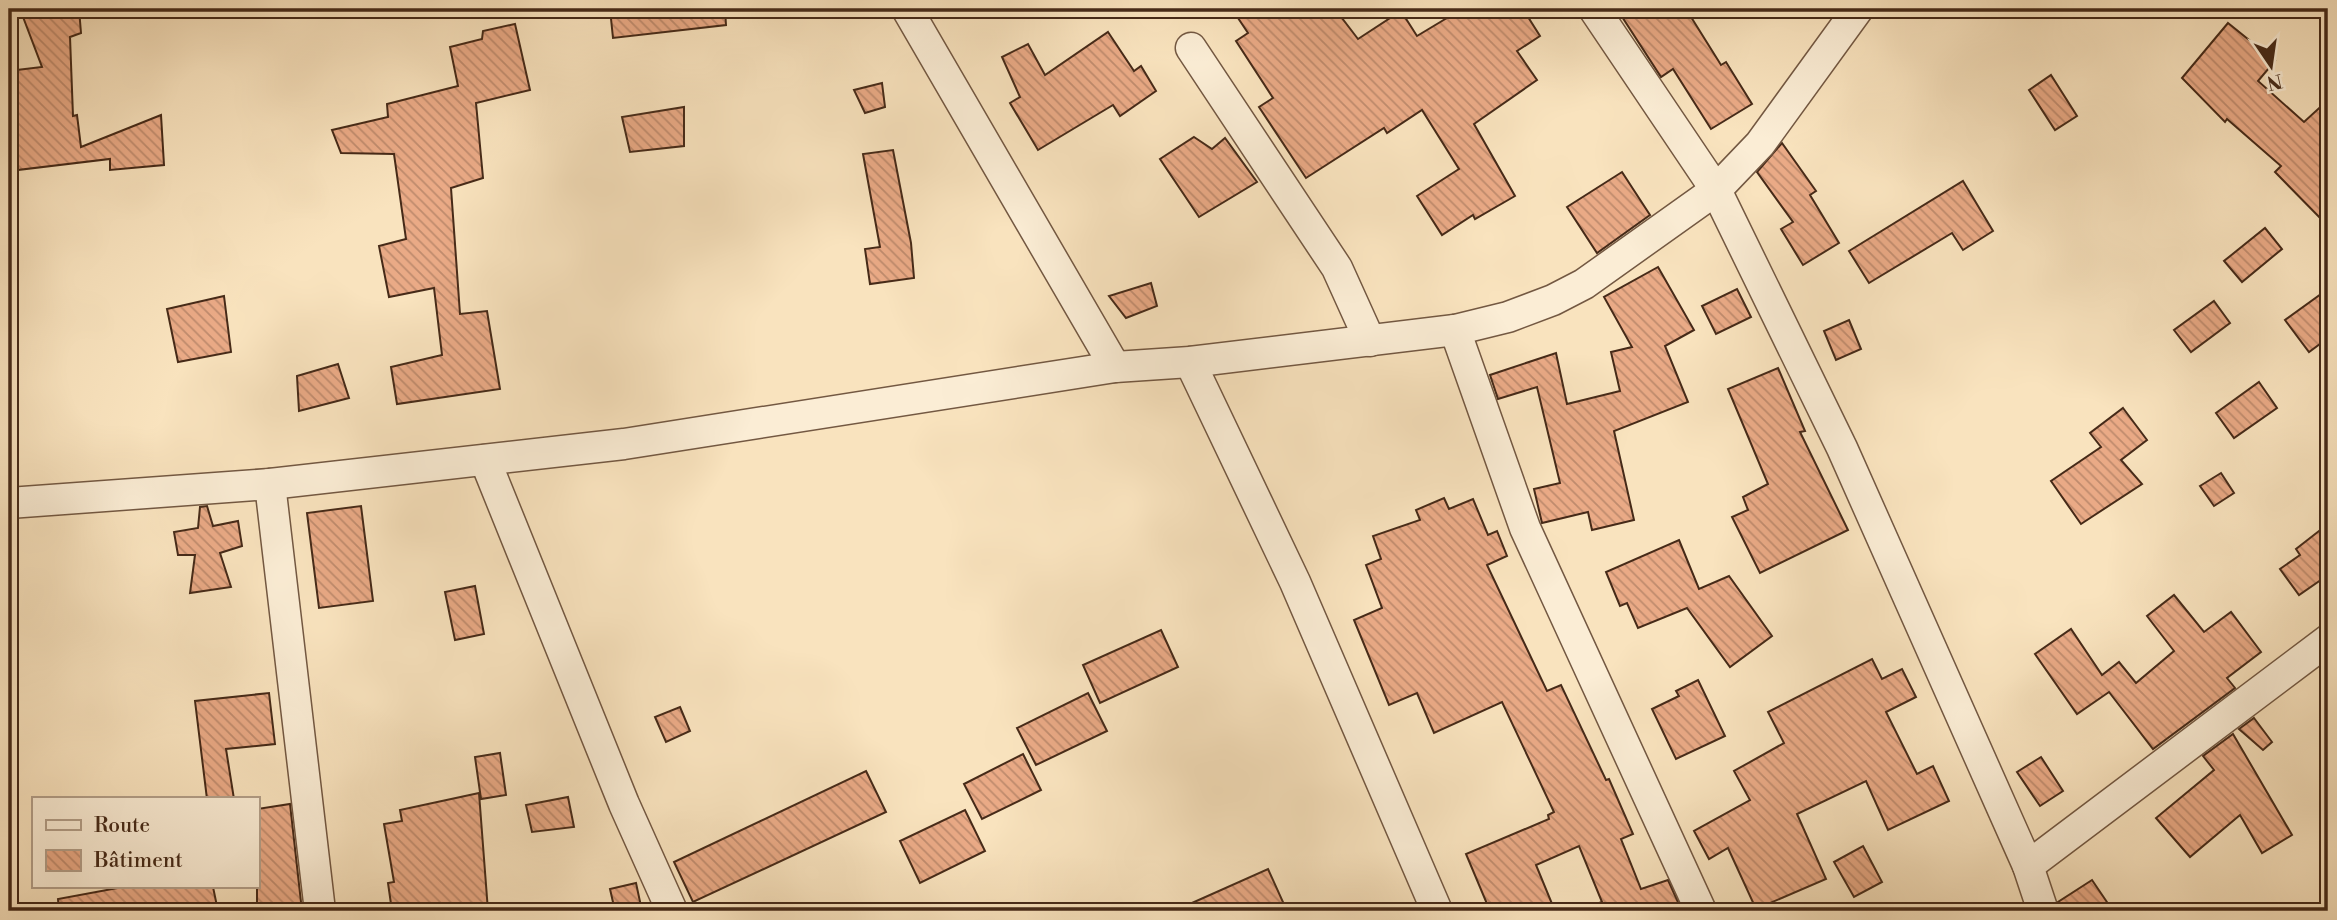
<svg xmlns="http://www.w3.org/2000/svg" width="2337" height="920" font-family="'Libre Bodoni',serif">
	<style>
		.building { fill: url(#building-back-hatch); stroke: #462a18; stroke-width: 2 }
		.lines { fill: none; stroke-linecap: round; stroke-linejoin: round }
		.minor-casing { stroke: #735842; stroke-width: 33 }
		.minor { stroke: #fbedd5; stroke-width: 30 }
	</style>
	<defs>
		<pattern id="building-back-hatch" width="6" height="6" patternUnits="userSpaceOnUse" patternTransform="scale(1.75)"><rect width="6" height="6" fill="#eaaa86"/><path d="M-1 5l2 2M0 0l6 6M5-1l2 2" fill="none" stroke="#bf8b6d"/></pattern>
	</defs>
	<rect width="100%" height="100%" fill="#f9e3be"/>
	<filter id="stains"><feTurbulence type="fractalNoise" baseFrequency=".00286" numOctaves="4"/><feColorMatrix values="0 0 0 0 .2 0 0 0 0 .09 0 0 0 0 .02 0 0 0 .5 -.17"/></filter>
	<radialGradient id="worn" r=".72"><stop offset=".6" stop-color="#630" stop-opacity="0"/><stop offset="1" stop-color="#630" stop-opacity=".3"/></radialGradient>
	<!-- building -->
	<g class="building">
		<path d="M 20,9 L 79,9 L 81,33 L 70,37 L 73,116 L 77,115 L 81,147 L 161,115 L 164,165 L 110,170 L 110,159 L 9,171 L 9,71 L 42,67 Z"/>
		<path d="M 610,9 L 725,9 L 726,25 L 613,38 Z"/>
		<path d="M 1232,9 L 1335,9 L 1358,39 L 1401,11 L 1417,36 L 1462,9 L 1523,9 L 1540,36 L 1517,51 L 1537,80 L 1474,124 L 1515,196 L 1475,219 L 1473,215 L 1442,235 L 1417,196 L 1459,169 L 1422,110 L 1387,133 L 1384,128 L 1306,178 L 1259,107 L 1273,98 L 1236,41 L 1248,33 Z"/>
		<path d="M 1617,9 L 1686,9 L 1721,65 L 1726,62 L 1752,104 L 1711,129 L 1673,69 L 1661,77 Z"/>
		<path d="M 2228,23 L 2275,61 L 2258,81 L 2304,122 L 2328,100 L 2328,226 L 2275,172 L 2281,166 L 2227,119 L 2225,122 L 2182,78 Z"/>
		<path d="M 515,24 L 530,90 L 476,103 L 483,178 L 451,188 L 460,314 L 487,311 L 500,389 L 397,404 L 391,367 L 442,355 L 434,288 L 389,297 L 379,246 L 406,239 L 394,154 L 341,153 L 332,130 L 388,117 L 387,104 L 458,86 L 450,47 L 482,39 L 483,31 Z"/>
		<path d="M 1108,32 L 1134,71 L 1141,66 L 1156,91 L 1120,116 L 1113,105 L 1038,150 L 1010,103 L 1020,97 L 1002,57 L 1028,44 L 1045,75 Z"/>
		<path d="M 2051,75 L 2077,116 L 2055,130 L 2029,90 Z"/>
		<path d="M 882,83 L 885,107 L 865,113 L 854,90 Z"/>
		<path d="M 684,107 L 684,146 L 630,152 L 622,117 Z"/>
		<path d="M 1194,137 L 1212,149 L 1225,138 L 1257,182 L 1199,217 L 1160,159 Z"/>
		<path d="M 1782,143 L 1816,191 L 1810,195 L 1839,243 L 1803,265 L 1781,229 L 1793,222 L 1757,172 Z"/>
		<path d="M 893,150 L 911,243 L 914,278 L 870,284 L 865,249 L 880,247 L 863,154 Z"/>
		<path d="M 1622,172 L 1650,215 L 1597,253 L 1567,207 Z"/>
		<path d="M 1963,181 L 1993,231 L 1963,250 L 1952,233 L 1869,283 L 1849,251 Z"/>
		<path d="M 2265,228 L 2282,249 L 2242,282 L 2224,261 Z"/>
		<path d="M 1658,267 L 1694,330 L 1665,346 L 1688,402 L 1614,431 L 1634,520 L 1592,530 L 1588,512 L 1542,523 L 1534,489 L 1560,483 L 1537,387 L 1498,399 L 1490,375 L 1556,353 L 1567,404 L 1620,391 L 1611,352 L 1632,347 L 1604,297 Z"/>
		<path d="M 1151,283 L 1157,306 L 1126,318 L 1109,296 Z"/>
		<path d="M 1737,289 L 1751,317 L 1716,334 L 1702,306 Z"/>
		<path d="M 2328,289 L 2328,338 L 2309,352 L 2285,320 Z"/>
		<path d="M 224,296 L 231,352 L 178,362 L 167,309 Z"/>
		<path d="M 2214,301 L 2230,323 L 2191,352 L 2174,330 Z"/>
		<path d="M 1849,320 L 1861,349 L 1836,360 L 1824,331 Z"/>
		<path d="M 338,364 L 349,398 L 299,411 L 297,376 Z"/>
		<path d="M 1778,368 L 1805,431 L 1800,432 L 1848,530 L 1760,573 L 1732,517 L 1748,510 L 1743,497 L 1768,484 L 1728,389 Z"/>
		<path d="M 2259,382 L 2277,408 L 2234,438 L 2216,413 Z"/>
		<path d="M 2123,408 L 2147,440 L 2121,460 L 2142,484 L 2081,524 L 2051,481 L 2101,447 L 2090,433 Z"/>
		<path d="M 2221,473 L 2234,493 L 2214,506 L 2200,486 Z"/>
		<path d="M 1444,498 L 1449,509 L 1473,499 L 1488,535 L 1497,531 L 1507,556 L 1487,565 L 1547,691 L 1561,685 L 1606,780 L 1609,779 L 1633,834 L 1621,839 L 1641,889 L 1668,880 L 1682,911 L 1589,911 L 1588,907 L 1602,902 L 1579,846 L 1536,865 L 1555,911 L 1490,911 L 1466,854 L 1549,819 L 1548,815 L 1554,812 L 1502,702 L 1434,733 L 1417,693 L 1389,705 L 1354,620 L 1382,608 L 1366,565 L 1381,559 L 1373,536 L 1420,520 L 1416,510 Z"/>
		<path d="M 207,506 L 213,526 L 238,521 L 242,546 L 220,553 L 231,587 L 190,593 L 195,555 L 178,555 L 174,532 L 198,528 L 200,507 Z"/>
		<path d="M 361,506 L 373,601 L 319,608 L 307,513 Z"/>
		<path d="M 2328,524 L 2328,575 L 2299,595 L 2280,569 L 2300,555 L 2296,549 Z"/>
		<path d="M 1679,540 L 1699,589 L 1729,576 L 1772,636 L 1730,667 L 1687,608 L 1638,628 L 1627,603 L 1620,606 L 1606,572 Z"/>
		<path d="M 475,586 L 484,634 L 455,640 L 445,592 Z"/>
		<path d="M 2174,595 L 2204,632 L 2231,612 L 2261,652 L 2227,678 L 2235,688 L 2153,749 L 2109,692 L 2077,714 L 2035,654 L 2071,629 L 2102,675 L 2119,662 L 2136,683 L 2174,651 L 2147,616 Z"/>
		<path d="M 1161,630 L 1178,667 L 1100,703 L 1083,665 Z"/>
		<path d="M 1872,659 L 1882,679 L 1902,669 L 1916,697 L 1886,712 L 1917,774 L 1933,766 L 1949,801 L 1888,830 L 1866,781 L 1797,814 L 1826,879 L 1756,909 L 1728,848 L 1709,859 L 1694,831 L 1750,800 L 1734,771 L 1784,743 L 1768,712 Z"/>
		<path d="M 1698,680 L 1725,736 L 1676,759 L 1652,709 L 1679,696 L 1676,691 Z"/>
		<path d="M 269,693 L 275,744 L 226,749 L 234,799 L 207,799 L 195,701 Z"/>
		<path d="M 1088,693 L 1107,731 L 1036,765 L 1017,728 Z"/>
		<path d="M 680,707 L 690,731 L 666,742 L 655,717 Z"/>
		<path d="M 2254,718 L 2272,742 L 2263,750 L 2239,729 Z"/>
		<path d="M 2233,734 L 2292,835 L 2262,853 L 2240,815 L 2190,857 L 2156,818 L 2214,770 L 2203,756 Z"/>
		<path d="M 500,753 L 506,795 L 481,799 L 475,757 Z"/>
		<path d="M 1023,754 L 1041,790 L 982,819 L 964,784 Z"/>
		<path d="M 2041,757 L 2063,791 L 2040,806 L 2017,772 Z"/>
		<path d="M 866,771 L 886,812 L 693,902 L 674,862 Z"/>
		<path d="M 479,793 L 488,911 L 392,911 L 388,883 L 394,882 L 384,824 L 402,821 L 400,810 Z"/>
		<path d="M 568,797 L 574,827 L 532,832 L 526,805 Z"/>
		<path d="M 290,804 L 302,911 L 257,911 L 257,809 Z"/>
		<path d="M 965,810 L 985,851 L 920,883 L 900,841 Z"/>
		<path d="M 1863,846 L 1882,882 L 1854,897 L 1834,862 Z"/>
		<path d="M 1268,869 L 1287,911 L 1174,911 Z"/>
		<path d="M 2092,880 L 2113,911 L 2060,911 L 2058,902 Z"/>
		<path d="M 636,883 L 642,911 L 615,911 L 610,889 Z"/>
		<path d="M 123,887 L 213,887 L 218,911 L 59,911 L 58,899 Z"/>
	</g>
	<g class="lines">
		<!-- minor casing -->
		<g class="minor-casing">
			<g id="minor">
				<path d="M 907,9 L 1115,367"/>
				<path d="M 1594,9 L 1716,190 L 1842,448 L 2028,866 L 2043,911"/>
				<path d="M 1191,48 L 1337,268 L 1370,341"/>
				<path d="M 1455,330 L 1525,528 L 1701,911"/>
				<path d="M 1190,362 L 1295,582 L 1437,911"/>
				<path d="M 485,460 L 624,804 L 672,911"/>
				<path d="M 270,484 L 320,911"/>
				<path d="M 9,503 L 270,484 L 624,444 L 1115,367 L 1190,362 L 1455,330 L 1508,317 L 1553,300 L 1584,284 L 1716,190 L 1760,144 L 1858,9"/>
				<path d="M 2028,866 L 2328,640"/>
			</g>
		</g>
		<!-- minor -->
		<use href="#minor" class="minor"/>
	</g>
	<!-- margin -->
	<rect width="2337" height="920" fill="none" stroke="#f9e3be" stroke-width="35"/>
	<rect x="10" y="10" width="2316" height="899" fill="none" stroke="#462a18" stroke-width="3.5"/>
	<rect x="18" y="18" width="2302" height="885" fill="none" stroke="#462a18" stroke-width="2"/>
	<!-- legend -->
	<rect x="32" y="797" width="228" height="91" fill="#fbedd5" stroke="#b39f89" stroke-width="2"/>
	<rect x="46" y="820" width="35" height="10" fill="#fbedd5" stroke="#b39f89" stroke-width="2"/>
	<text x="94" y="832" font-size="21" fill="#462a18">Route</text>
	<rect x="46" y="850" width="35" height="21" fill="url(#building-back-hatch)" stroke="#b39f89" stroke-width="2"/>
	<text x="94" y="867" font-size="21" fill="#462a18">Bâtiment</text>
	<!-- north arrow -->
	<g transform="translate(2271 66) rotate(167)" stroke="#fbedd5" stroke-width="5" paint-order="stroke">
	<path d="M0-5L12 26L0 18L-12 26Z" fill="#462a18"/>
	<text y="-10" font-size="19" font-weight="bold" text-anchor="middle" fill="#462a18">N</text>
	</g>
	<rect width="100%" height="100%" filter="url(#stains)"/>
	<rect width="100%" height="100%" fill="url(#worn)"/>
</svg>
